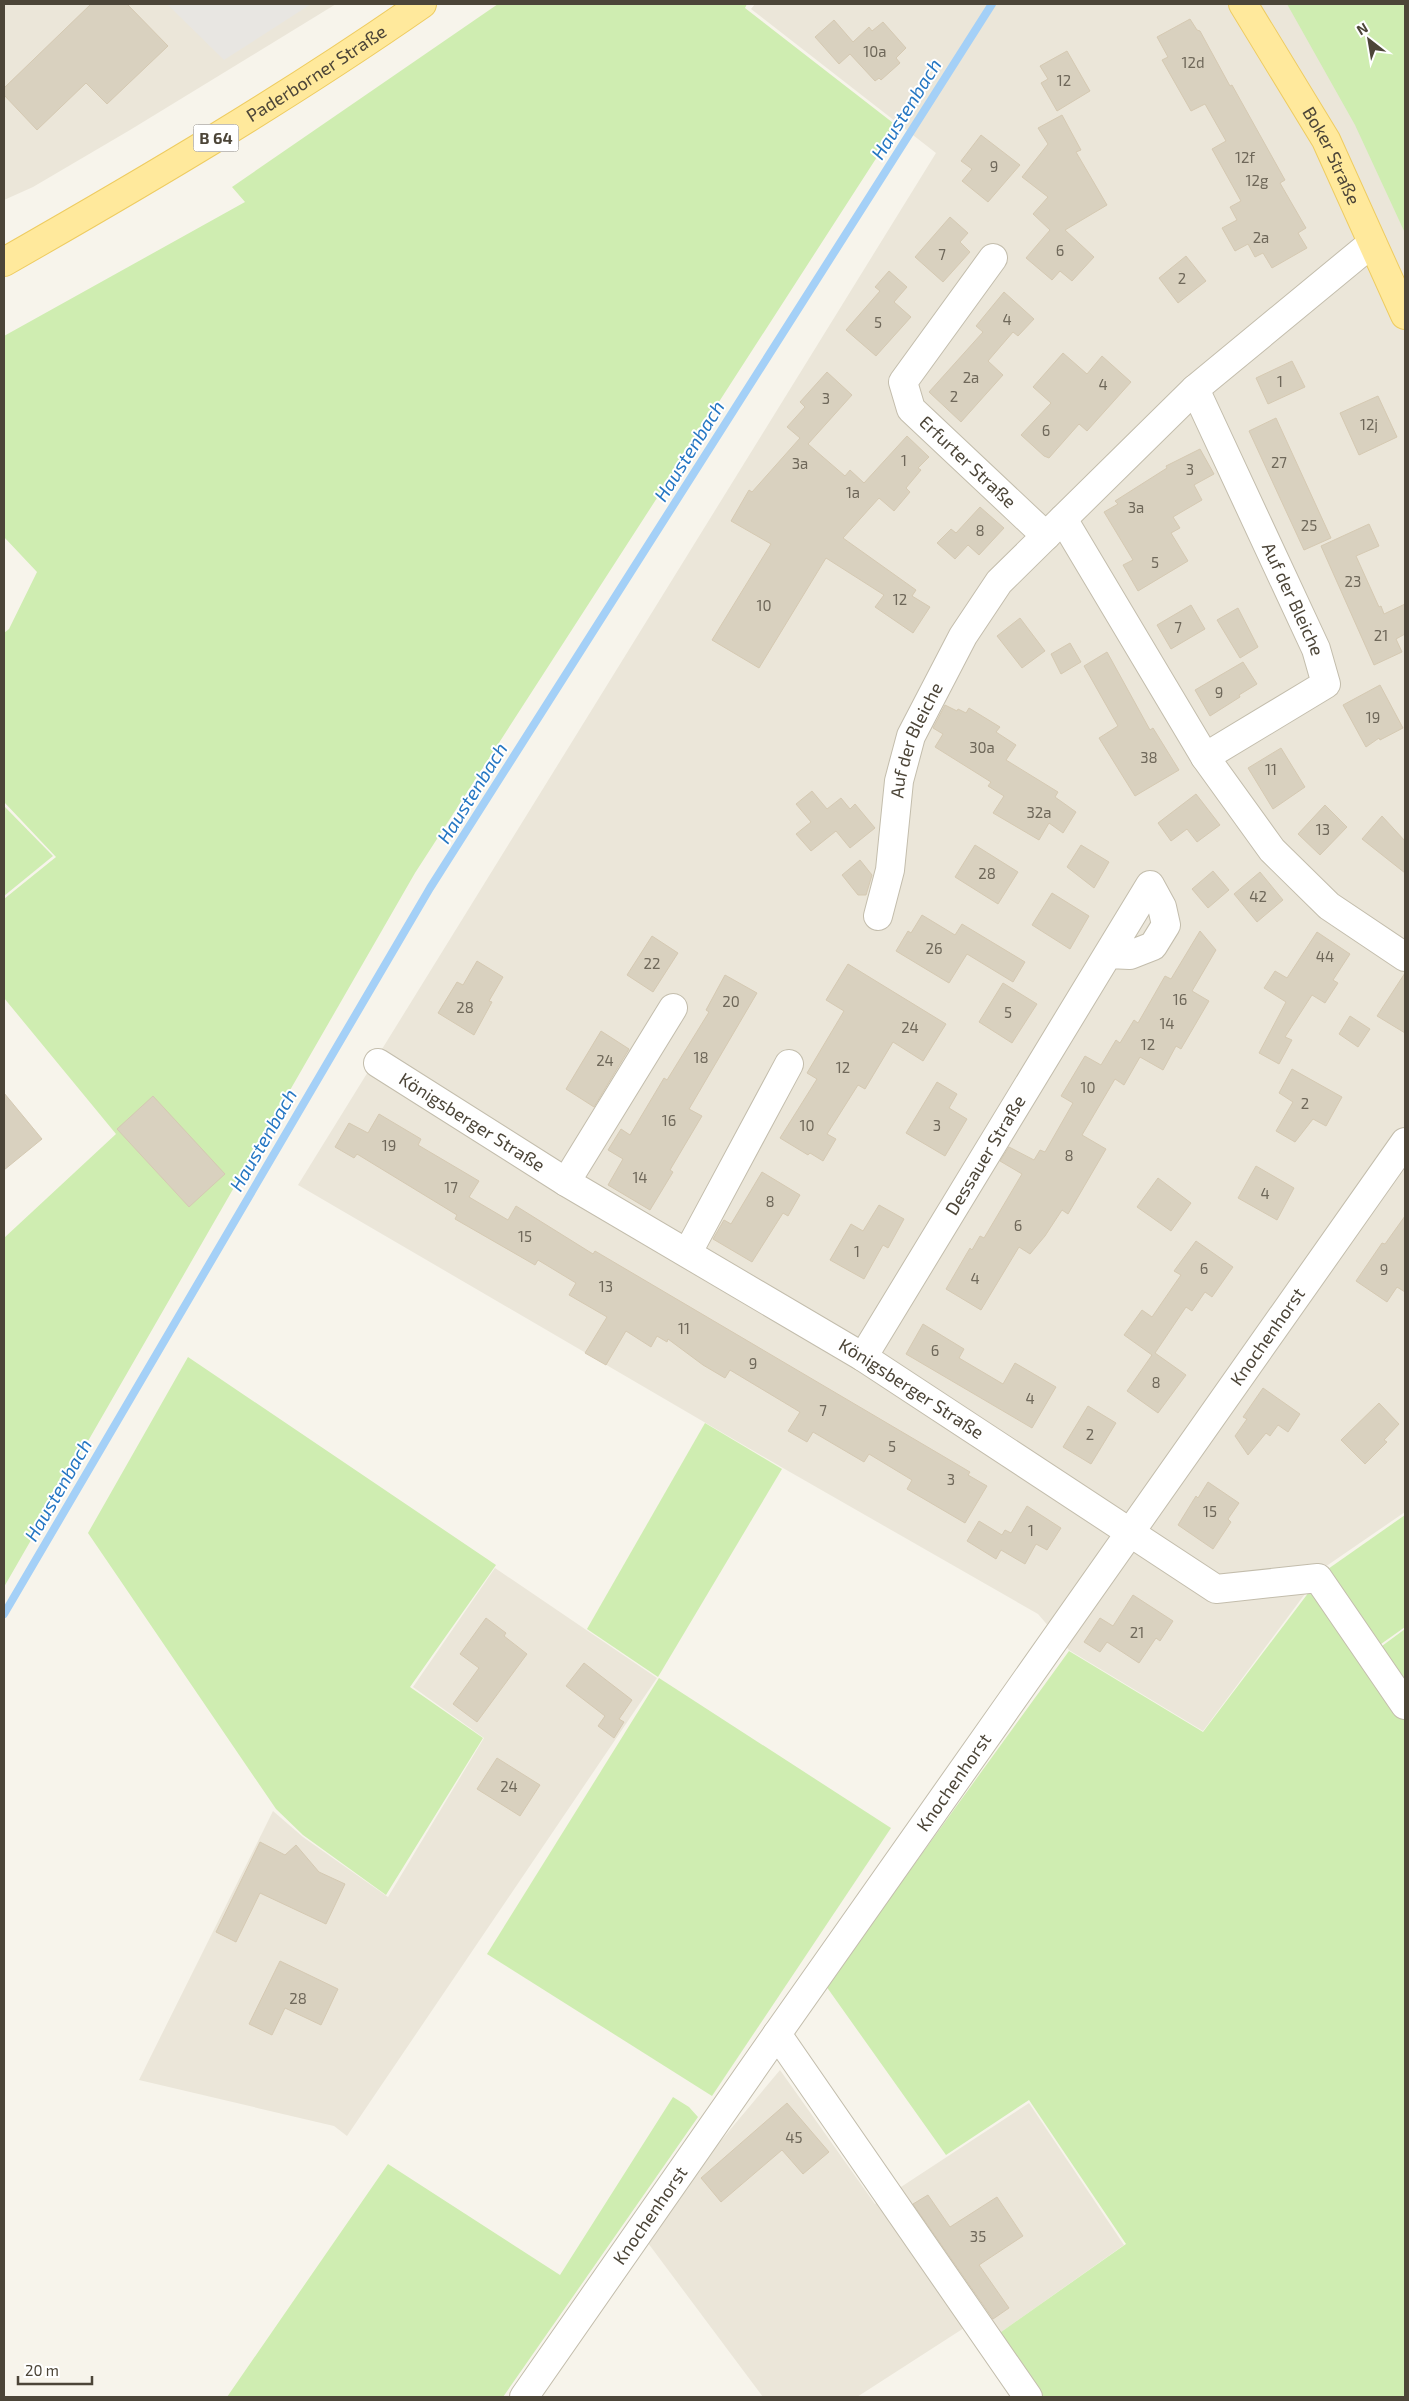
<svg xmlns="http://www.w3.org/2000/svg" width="1409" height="2401" font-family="'Exo 2',sans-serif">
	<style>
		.residential { fill: #ebe6d9 }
		.green { fill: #cfedb1 }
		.parking { fill: #e8e6e2 }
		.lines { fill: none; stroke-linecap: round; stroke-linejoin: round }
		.stream { stroke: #a4d0f7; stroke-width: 8 }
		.building { fill: #d9d1bf; stroke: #d5c9b2 }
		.minor-casing { stroke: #c3bdac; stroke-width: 30 }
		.major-casing { stroke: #eecc61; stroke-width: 30 }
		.minor { stroke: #fff; stroke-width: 28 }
		.major { stroke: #ffe99c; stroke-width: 28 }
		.labels { text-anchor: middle; stroke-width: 4; stroke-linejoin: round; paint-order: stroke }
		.number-label { font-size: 15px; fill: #6f685a }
		.shield { fill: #fff; stroke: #827d74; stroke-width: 1 }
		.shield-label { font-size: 16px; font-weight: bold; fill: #4c4538 }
		.street-label { font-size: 18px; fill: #4c4538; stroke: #fff }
		.water-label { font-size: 19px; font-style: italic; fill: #2677c3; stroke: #fff }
	</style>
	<rect width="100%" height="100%" fill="#f7f4eb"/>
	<!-- residential -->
	<g class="residential">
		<path d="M 4,4 L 336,4 L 130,130 L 33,187 L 4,200 Z"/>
		<path d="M 755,4 L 1405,4 L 1405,1512 L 1325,1567 L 1203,1731 L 1069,1650 L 1038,1614 L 783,1468 L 298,1185 L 936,153 L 751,9 Z"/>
		<path d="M 495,1568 L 657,1678 L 347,2136 L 334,2126 L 139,2080 L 273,1811 L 303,1837 L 388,1897 L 484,1738 L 413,1687 Z"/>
		<path d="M 780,2070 L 875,2204 L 1029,2103 L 1124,2245 L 994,2337 L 964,2328 L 857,2397 L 763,2397 L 642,2235 Z"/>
	</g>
	<!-- green -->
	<g class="green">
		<path d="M 498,4 L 747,4 L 745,8 L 897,126 L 415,873 L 4,1587 L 4,1238 L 116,1134 L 4,998 L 4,899 L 56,857 L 4,802 L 4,633 L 9,629 L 37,572 L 4,537 L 4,336 L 245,202 L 232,187 Z"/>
		<path d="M 1287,4 L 1405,4 L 1405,233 L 1355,125 Z"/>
		<path d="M 4,806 L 53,856 L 4,896 Z"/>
		<path d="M 188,1357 L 496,1565 L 410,1687 L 483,1738 L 386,1895 L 303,1835 L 276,1809 L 88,1533 Z"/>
		<path d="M 705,1423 L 782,1469 L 658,1677 L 587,1629 Z"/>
		<path d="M 1405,1515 L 1405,1627 L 1381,1644 L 1328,1569 Z"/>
		<path d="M 1309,1592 L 1328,1608 L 1405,1721 L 1405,2397 L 1037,2397 L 994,2337 L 1126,2244 L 1029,2100 L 946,2155 L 826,1986 L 1069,1651 L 1203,1732 Z"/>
		<path d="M 1405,1629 L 1405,1680 L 1382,1646 Z"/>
		<path d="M 659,1678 L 891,1828 L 712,2096 L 487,1954 Z"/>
		<path d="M 673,2097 L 689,2107 L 698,2117 L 503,2397 L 227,2397 L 388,2164 L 560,2275 Z"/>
	</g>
	<!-- parking -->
	<path class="parking" d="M 167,4 L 311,4 L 224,60 Z"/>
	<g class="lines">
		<!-- stream -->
		<path class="stream" d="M 4,1614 L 430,888 L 992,4"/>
	</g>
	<!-- building -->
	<g class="building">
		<path d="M 91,4 L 127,4 L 168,46 L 107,104 L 86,83 L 37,130 L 4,95 L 4,88 Z"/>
		<path d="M 1190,19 L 1197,30 L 1200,31 L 1230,86 L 1232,85 L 1285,180 L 1280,183 L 1306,228 L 1298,233 L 1307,248 L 1272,268 L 1263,253 L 1255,257 L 1248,244 L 1235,251 L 1222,228 L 1237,220 L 1230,207 L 1241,201 L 1212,149 L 1226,141 L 1205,104 L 1191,111 L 1162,60 L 1168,57 L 1157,37 Z"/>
		<path d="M 834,20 L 853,42 L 869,27 L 872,31 L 883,22 L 906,48 L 896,58 L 900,63 L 881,80 L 879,78 L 875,81 L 850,54 L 839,64 L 815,37 Z"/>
		<path d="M 1067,51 L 1090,91 L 1057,111 L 1041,83 L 1048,79 L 1040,66 Z"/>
		<path d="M 1062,115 L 1081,150 L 1076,152 L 1107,205 L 1065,230 L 1094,257 L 1072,281 L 1060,271 L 1052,280 L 1026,258 L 1050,230 L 1033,214 L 1048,197 L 1022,177 L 1048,144 L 1038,128 Z"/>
		<path d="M 981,135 L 1020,165 L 988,202 L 962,181 L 972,169 L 961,161 Z"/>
		<path d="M 950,217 L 968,233 L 960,242 L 970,252 L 943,282 L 915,257 Z"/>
		<path d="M 1186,256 L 1206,281 L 1178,303 L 1159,278 Z"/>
		<path d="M 889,271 L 907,287 L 894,302 L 911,317 L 876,356 L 846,330 L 880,291 L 875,287 Z"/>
		<path d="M 1004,292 L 1034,319 L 1018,336 L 1013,332 L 988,361 L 1003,375 L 961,422 L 929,392 L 983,332 L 976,326 Z"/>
		<path d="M 1063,353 L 1087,374 L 1102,356 L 1131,382 L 1087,431 L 1079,424 L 1049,458 L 1044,456 L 1021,435 L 1051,403 L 1033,387 Z"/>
		<path d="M 1292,361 L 1305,387 L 1268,404 L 1256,378 Z"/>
		<path d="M 827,372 L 852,395 L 808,444 L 845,476 L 850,470 L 864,483 L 907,436 L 929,457 L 918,468 L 921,470 L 906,488 L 910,492 L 894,511 L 879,498 L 843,538 L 916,590 L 912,596 L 930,607 L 913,633 L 875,607 L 884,595 L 826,558 L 759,668 L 712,640 L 771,544 L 731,521 L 749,490 L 752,492 L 800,438 L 787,427 L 805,407 L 800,402 Z"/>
		<path d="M 1378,396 L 1397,437 L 1359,455 L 1340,413 Z"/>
		<path d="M 1276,418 L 1331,538 L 1304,550 L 1249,431 Z"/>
		<path d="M 1200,449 L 1214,474 L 1194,485 L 1202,500 L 1173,517 L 1180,528 L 1171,533 L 1188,561 L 1138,591 L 1123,565 L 1133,560 L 1104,512 L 1118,504 L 1115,501 L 1167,468 L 1166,466 Z"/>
		<path d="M 980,507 L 1004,528 L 979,555 L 968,545 L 955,559 L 937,543 L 951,529 L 956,533 Z"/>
		<path d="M 1369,524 L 1379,546 L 1356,556 L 1379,607 L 1381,606 L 1384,614 L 1405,604 L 1405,634 L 1396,639 L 1402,652 L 1374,665 L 1321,546 Z"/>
		<path d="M 1191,605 L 1205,629 L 1171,649 L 1157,625 Z"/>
		<path d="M 1238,608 L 1258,647 L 1240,658 L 1217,620 Z"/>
		<path d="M 1020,618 L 1045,651 L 1022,668 L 997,636 Z"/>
		<path d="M 1070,643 L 1081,662 L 1061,674 L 1051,654 Z"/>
		<path d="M 1107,652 L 1150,730 L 1153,728 L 1179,770 L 1135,796 L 1099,738 L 1118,726 L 1084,666 Z"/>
		<path d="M 1243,662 L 1257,684 L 1239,695 L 1240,697 L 1210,716 L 1195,690 Z"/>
		<path d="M 1380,685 L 1403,728 L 1380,740 L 1379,738 L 1366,747 L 1343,705 Z"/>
		<path d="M 945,705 L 957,711 L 958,709 L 966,713 L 969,708 L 1000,727 L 996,732 L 1016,745 L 1006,760 L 1058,792 L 1055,797 L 1076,812 L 1063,833 L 1049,823 L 1039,840 L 993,813 L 1004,796 L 988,786 L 991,782 L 935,747 L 943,734 L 933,728 Z"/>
		<path d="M 1281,748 L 1305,787 L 1273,809 L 1248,768 Z"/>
		<path d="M 812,791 L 827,809 L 841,798 L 850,809 L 855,804 L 875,828 L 850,848 L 836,831 L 811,851 L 796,834 L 811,822 L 796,804 Z"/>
		<path d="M 1196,794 L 1220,825 L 1197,842 L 1187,829 L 1171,841 L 1158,823 Z"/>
		<path d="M 1325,805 L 1347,827 L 1320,855 L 1298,834 Z"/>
		<path d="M 1382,816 L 1405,841 L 1405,873 L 1362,839 Z"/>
		<path d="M 975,845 L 1018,872 L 998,904 L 955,877 Z"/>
		<path d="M 1081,845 L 1109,862 L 1094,888 L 1067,867 Z"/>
		<path d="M 860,860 L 872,875 L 866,895 L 858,895 L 842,875 Z"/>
		<path d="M 1213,871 L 1229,890 L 1208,908 L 1192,889 Z"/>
		<path d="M 1260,872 L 1283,900 L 1257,922 L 1234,894 Z"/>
		<path d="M 1052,893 L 1089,916 L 1070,949 L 1032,925 Z"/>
		<path d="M 922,915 L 955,935 L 962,924 L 1025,962 L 1013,982 L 967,954 L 949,983 L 896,951 L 908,931 L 911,933 Z"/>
		<path d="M 1200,931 L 1216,950 L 1192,991 L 1209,1001 L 1181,1049 L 1176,1046 L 1163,1070 L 1140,1057 L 1124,1085 L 1115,1079 L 1082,1135 L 1106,1149 L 1068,1214 L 1062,1210 L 1045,1236 L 1030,1254 L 1019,1247 L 981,1310 L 946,1289 L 970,1248 L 972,1250 L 980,1236 L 984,1238 L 1022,1174 L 1000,1161 L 1009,1147 L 1034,1160 L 1040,1150 L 1045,1152 L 1073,1103 L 1061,1096 L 1085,1056 L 1101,1065 L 1116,1040 L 1120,1043 L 1134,1020 L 1138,1023 L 1165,976 L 1171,979 Z"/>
		<path d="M 1317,932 L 1350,954 L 1333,980 L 1338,983 L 1325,1003 L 1312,995 L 1285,1037 L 1292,1040 L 1279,1064 L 1259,1053 L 1286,1002 L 1264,988 L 1275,971 L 1287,978 Z"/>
		<path d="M 652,936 L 678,953 L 653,992 L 627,975 Z"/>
		<path d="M 477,961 L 503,977 L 489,1001 L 492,1002 L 474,1035 L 438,1013 L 457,982 L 463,985 Z"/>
		<path d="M 848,964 L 946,1024 L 923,1061 L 893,1042 L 865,1089 L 858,1085 L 827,1134 L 836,1139 L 823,1161 L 810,1153 L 808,1155 L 780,1138 L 817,1079 L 807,1073 L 844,1011 L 826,1000 Z"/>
		<path d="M 1405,973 L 1405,1033 L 1377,1016 Z"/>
		<path d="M 725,975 L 757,993 L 689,1109 L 702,1116 L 670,1170 L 673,1172 L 650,1210 L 608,1185 L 623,1159 L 608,1150 L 621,1129 L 630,1135 L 664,1078 L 667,1080 L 709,1012 L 706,1010 Z"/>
		<path d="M 1003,983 L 1037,1004 L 1012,1043 L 979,1022 Z"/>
		<path d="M 1350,1016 L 1370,1029 L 1358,1047 L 1339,1034 Z"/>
		<path d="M 601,1031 L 629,1049 L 594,1107 L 566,1089 Z"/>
		<path d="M 1292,1069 L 1342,1097 L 1326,1126 L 1313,1119 L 1295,1142 L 1276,1131 L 1293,1102 L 1279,1093 Z"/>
		<path d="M 937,1082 L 957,1094 L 949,1108 L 967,1119 L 945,1156 L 906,1133 Z"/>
		<path d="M 4,1093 L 42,1139 L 4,1170 Z"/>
		<path d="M 153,1096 L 225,1174 L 189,1207 L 117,1129 Z"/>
		<path d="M 379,1114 L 421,1139 L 418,1145 L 479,1181 L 469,1197 L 508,1220 L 516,1206 L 593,1254 L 595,1251 L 970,1472 L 968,1475 L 987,1486 L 965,1523 L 907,1489 L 912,1480 L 869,1454 L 864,1462 L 813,1432 L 807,1442 L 788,1431 L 800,1412 L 730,1370 L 725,1378 L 703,1365 L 668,1339 L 667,1342 L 657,1336 L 651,1347 L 626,1331 L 606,1365 L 585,1353 L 607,1317 L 569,1295 L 576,1283 L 538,1260 L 535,1265 L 455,1219 L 457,1215 L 357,1154 L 354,1158 L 335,1147 L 349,1123 L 368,1133 Z"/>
		<path d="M 1256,1166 L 1294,1188 L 1277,1220 L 1238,1198 Z"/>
		<path d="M 762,1172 L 800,1195 L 788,1216 L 783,1213 L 752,1262 L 713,1239 L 724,1220 L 731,1224 Z"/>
		<path d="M 1158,1178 L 1191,1203 L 1171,1231 L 1137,1207 Z"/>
		<path d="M 879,1205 L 904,1219 L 888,1248 L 883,1245 L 864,1279 L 830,1260 L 851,1224 L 863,1231 Z"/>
		<path d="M 1405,1216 L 1405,1292 L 1397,1287 L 1387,1302 L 1356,1281 L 1382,1243 L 1385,1244 Z"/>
		<path d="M 1196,1241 L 1233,1267 L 1212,1297 L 1205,1292 L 1192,1311 L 1186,1307 L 1155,1353 L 1186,1375 L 1158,1413 L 1127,1391 L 1152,1355 L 1124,1335 L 1142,1310 L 1152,1317 L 1181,1275 L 1174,1271 Z"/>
		<path d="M 923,1324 L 964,1349 L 959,1358 L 1003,1384 L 1015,1363 L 1056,1387 L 1032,1428 L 906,1354 Z"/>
		<path d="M 1263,1388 L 1300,1414 L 1288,1432 L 1278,1425 L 1270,1436 L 1266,1433 L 1248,1455 L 1235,1436 L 1247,1419 L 1243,1417 Z"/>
		<path d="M 1379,1403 L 1399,1424 L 1384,1440 L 1387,1442 L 1365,1464 L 1341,1440 Z"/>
		<path d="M 1088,1406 L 1116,1423 L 1091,1464 L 1063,1447 Z"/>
		<path d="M 1208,1482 L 1239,1503 L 1228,1519 L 1231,1522 L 1213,1549 L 1178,1525 L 1196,1496 L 1198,1498 Z"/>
		<path d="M 1027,1506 L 1061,1528 L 1047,1550 L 1036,1544 L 1025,1564 L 1001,1550 L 996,1559 L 967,1541 L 979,1521 L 1002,1535 L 1005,1530 L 1011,1533 Z"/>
		<path d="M 1133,1595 L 1173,1621 L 1160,1641 L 1156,1638 L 1139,1663 L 1107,1642 L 1100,1652 L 1084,1642 L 1100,1618 L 1113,1626 Z"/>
		<path d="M 486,1618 L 506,1633 L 504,1636 L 527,1654 L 477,1722 L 453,1704 L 479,1668 L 460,1654 Z"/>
		<path d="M 584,1663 L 632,1700 L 619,1719 L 624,1722 L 614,1738 L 598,1726 L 605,1716 L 566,1686 Z"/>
		<path d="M 497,1758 L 540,1785 L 520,1816 L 477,1789 Z"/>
		<path d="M 260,1842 L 285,1855 L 296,1845 L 319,1872 L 345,1884 L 326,1924 L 260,1893 L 236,1942 L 216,1932 Z"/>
		<path d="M 280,1961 L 338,1989 L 321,2025 L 285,2008 L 272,2035 L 249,2024 Z"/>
		<path d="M 787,2103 L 829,2152 L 803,2174 L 782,2150 L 721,2202 L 701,2178 Z"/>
		<path d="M 928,2195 L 950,2227 L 997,2197 L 1023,2236 L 979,2265 L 1009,2308 L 993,2319 L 913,2204 Z"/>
	</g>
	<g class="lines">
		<!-- minor casing -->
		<g class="minor-casing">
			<g id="minor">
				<path id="s1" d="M 993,258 L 903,382 L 911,409 L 1046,536"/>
				<path id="s2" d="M 1195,389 L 1316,649 L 1326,684 L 1205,757"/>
				<path d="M 1063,519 L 1205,757 L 1272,850 L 1329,906 L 1405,957"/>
				<path id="s3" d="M 878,916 L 890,870 L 899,781 L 911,736 L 963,636 L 999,582 L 1195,389 L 1372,243"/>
				<path id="s4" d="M 378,1063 L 566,1182 L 863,1357 L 1216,1589 L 1318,1578 L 1405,1705"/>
				<path d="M 566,1182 L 673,1008"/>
				<path d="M 688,1252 L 789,1064"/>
				<path id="s5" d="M 863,1357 L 1108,954 L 1130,955 L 1153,946 L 1166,925 L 1162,907 L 1150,885 L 1108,954"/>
				<path d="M 777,2034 L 1028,2397"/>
				<path id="s6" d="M 524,2397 L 777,2034 L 1405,1142"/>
			</g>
		</g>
		<!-- major casing -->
		<g class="major-casing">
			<g id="major">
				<path id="s7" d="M 1243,4 L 1326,140 L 1405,315"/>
				<path id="s8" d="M 4,262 C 146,181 287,98 422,4"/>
			</g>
		</g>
		<!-- minor -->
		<use href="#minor" class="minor"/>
		<!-- major -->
		<use href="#major" class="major"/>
	</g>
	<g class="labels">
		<!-- number labels -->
		<g class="number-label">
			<text x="875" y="57">10a</text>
			<text x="1193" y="68">12d</text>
			<text x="1064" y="86">12</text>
			<text x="1245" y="163">12f</text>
			<text x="994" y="172">9</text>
			<text x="1257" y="186">12g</text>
			<text x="1261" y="243">2a</text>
			<text x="1060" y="256">6</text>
			<text x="942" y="260">7</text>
			<text x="1182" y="284">2</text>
			<text x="1007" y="325">4</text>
			<text x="878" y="328">5</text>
			<text x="971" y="383">2a</text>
			<text x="1280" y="387">1</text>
			<text x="1103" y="390">4</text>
			<text x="954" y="402">2</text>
			<text x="826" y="404">3</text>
			<text x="1369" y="430">12j</text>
			<text x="1046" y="436">6</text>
			<text x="904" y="466">1</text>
			<text x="1279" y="468">27</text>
			<text x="800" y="469">3a</text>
			<text x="1190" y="475">3</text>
			<text x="853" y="498">1a</text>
			<text x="1136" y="513">3a</text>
			<text x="1309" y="531">25</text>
			<text x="980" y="536">8</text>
			<text x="1155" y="568">5</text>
			<text x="1353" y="587">23</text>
			<text x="900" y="605">12</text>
			<text x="764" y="611">10</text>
			<text x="1178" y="633">7</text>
			<text x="1381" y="641">21</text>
			<text x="1219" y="698">9</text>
			<text x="1373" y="723">19</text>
			<text x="982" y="753">30a</text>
			<text x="1149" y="763">38</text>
			<text x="1271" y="775">11</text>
			<text x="1039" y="818">32a</text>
			<text x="1323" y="835">13</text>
			<text x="987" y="879">28</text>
			<text x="1258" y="902">42</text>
			<text x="934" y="954">26</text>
			<text x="1325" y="962">44</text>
			<text x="652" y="969">22</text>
			<text x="1180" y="1005">16</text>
			<text x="731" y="1007">20</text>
			<text x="465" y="1013">28</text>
			<text x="1008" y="1018">5</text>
			<text x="1167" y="1029">14</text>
			<text x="910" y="1033">24</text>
			<text x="1148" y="1050">12</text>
			<text x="701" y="1063">18</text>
			<text x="605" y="1066">24</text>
			<text x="843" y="1073">12</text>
			<text x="1088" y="1093">10</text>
			<text x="1305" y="1109">2</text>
			<text x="669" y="1126">16</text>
			<text x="807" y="1131">10</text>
			<text x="937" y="1131">3</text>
			<text x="389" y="1151">19</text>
			<text x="1069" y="1161">8</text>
			<text x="640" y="1183">14</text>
			<text x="451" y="1193">17</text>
			<text x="1265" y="1199">4</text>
			<text x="770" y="1207">8</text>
			<text x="1018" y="1231">6</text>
			<text x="525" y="1242">15</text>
			<text x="857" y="1257">1</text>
			<text x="1204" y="1274">6</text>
			<text x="1384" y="1275">9</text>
			<text x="975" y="1284">4</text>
			<text x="606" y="1292">13</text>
			<text x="684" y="1334">11</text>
			<text x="935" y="1356">6</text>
			<text x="753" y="1369">9</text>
			<text x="1156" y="1388">8</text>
			<text x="1030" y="1404">4</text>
			<text x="823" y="1416">7</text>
			<text x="1090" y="1440">2</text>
			<text x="892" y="1452">5</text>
			<text x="951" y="1485">3</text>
			<text x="1210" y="1517">15</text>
			<text x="1031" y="1536">1</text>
			<text x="1137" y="1638">21</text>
			<text x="509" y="1792">24</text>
			<text x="298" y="2004">28</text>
			<text x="794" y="2143">45</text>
			<text x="978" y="2242">35</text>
		</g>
		<!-- shield labels -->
		<rect class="shield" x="193.5" y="124.5" width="45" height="27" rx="4"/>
		<g class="shield-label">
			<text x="216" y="144">B 64</text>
		</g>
		<!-- street labels -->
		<g class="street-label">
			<text dy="6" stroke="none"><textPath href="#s8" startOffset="365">Paderborner Straße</textPath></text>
			<text dy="6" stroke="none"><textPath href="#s7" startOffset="176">Boker Straße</textPath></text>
			<text dy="6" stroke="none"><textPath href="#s1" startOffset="259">Erfurter Straße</textPath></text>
			<text dy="6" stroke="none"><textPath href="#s2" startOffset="232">Auf der Bleiche</textPath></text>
			<text dy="6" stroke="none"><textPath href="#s3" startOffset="181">Auf der Bleiche</textPath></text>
			<text dy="6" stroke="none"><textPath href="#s4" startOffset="111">Königsberger Straße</textPath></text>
			<text dy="6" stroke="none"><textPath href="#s5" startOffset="236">Dessauer Straße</textPath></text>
			<text dy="6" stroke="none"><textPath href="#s6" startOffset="1295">Knochenhorst</textPath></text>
			<text dy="6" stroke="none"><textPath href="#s4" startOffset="625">Königsberger Straße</textPath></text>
			<text dy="6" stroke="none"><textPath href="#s6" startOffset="750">Knochenhorst</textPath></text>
			<text dy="6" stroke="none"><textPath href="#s6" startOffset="221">Knochenhorst</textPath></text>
		</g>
		<!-- water labels -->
		<g class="water-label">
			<text transform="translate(906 109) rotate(-58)" y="7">Haustenbach</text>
			<text transform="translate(689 451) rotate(-58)" y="7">Haustenbach</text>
			<text transform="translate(472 793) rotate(-58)" y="7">Haustenbach</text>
			<text transform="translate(263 1140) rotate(-60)" y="7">Haustenbach</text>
			<text transform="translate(58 1490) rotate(-60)" y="7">Haustenbach</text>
		</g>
	</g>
	<!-- border -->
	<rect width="1409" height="2401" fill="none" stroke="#4c4538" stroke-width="10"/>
	<!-- north arrow -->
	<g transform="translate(1369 40) rotate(329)" stroke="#ffffff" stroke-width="4" paint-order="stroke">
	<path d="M0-4L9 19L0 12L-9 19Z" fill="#4c4538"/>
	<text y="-8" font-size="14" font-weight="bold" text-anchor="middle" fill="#4c4538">N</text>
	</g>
	<!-- scale -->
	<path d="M18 2376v8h74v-8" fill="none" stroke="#4c4538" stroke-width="2.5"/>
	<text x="25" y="2376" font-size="15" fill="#4c4538" stroke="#ffffff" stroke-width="4" paint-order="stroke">20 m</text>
</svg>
